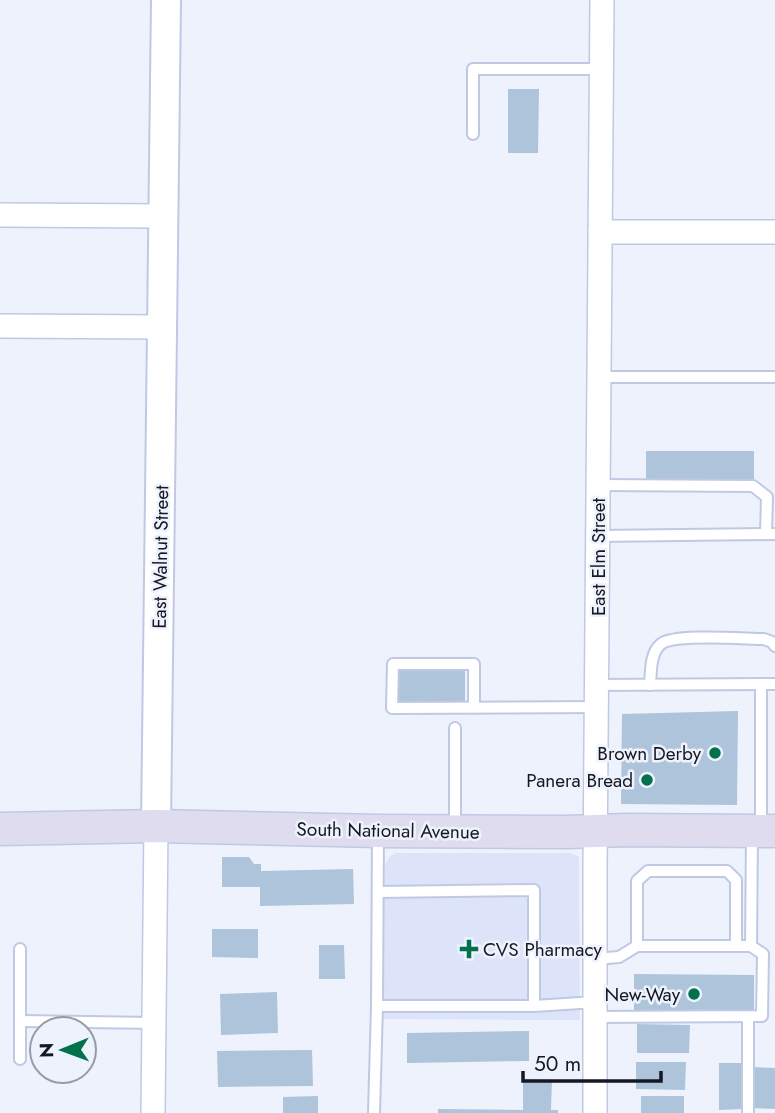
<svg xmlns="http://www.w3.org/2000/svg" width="775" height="1113" font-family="Jost,sans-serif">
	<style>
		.built { fill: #dde4f9 }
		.building { fill: #aec4da }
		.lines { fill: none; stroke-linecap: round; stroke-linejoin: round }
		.service-casing { stroke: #c0c9e4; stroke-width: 14 }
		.minor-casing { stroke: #c0c9e4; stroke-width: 26 }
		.tertiary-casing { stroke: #c0c9e4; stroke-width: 32 }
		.secondary-casing { stroke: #c0c9e4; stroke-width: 35 }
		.service { stroke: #fff; stroke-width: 10 }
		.minor { stroke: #fff; stroke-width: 23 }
		.tertiary { stroke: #fff; stroke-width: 28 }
		.secondary { stroke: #e0dcef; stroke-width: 32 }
		.poi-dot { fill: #02724c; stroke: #eef2fd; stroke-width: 2.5 }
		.labels { text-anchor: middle; stroke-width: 5; stroke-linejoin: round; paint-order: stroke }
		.street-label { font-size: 19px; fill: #151822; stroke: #eef2fd }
		.poi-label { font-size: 19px; fill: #151822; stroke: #eef2fd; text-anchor: end }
	</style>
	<rect width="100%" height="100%" fill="#eef2fd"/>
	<!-- built -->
	<path class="built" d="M 396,853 L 570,853 L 579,857 L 580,1020 L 382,1019 L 385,865 L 389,857 Z"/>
	<!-- building -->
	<g class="building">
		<path d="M 508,89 L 539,89 L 538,153 L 508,153 Z"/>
		<rect x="646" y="451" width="108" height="31"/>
		<rect x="397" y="671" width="68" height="31"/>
		<path d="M 738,711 L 737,805 L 621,804 L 622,714 Z"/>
		<path d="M 222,857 L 249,857 L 254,864 L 261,864 L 261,871 L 353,869 L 354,904 L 260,906 L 260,887 L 222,887 Z"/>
		<path d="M 212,929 L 258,929 L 258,958 L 212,957 Z"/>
		<path d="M 319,945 L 344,945 L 345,979 L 319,979 Z"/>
		<path d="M 634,974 L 754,975 L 754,1015 L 634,1014 Z"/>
		<path d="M 277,992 L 278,1033 L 221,1035 L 220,994 Z"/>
		<path d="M 637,1024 L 690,1025 L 689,1053 L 637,1053 Z"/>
		<path d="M 529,1031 L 529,1061 L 407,1063 L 407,1033 Z"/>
		<path d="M 312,1050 L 313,1086 L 218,1087 L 217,1051 Z"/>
		<path d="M 636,1062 L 686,1062 L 685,1090 L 636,1089 Z"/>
		<path d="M 719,1063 L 743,1063 L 743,1109 L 719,1110 Z"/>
		<path d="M 752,1067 L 775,1068 L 775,1109 L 751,1108 Z"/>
		<path d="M 523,1079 L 552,1080 L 551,1110 L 558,1110 L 558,1113 L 438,1113 L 438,1109 L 523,1110 Z"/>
		<path d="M 318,1096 L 318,1113 L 283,1113 L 283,1097 Z"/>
		<rect x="641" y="1096" width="43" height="17"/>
	</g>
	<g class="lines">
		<!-- service casing -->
		<g class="service-casing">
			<g id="service">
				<path d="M 473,134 L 473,69 L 601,69"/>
				<path d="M 599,377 L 775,377"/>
				<path d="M 599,485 L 753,486 L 767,497 L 766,534"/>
				<path d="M 598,536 L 775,534"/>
				<path d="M 761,684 L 761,828"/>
				<path d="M 597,685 L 775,684"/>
				<path d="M 650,685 C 651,672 650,653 661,644 C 674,633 745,639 764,639 L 772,642 L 775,646"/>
				<path d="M 474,708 L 474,664 L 393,664 L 392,708 L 597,707"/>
				<path d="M 455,829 L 455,728"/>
				<path d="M 378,892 L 534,890 L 534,1006 L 595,1002"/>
				<path d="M 637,946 L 637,881 L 648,871 L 727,871 L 736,880 L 736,946"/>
				<path d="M 751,946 L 752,834"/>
				<path d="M 20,949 L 20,1059"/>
				<path d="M 595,959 L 619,957 L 637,946 L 751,946 L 763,954 L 762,1016 L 595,1017"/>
				<path d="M 377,1006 L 534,1006"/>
				<path d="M 21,1021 L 154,1023"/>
				<path d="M 374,1113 L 377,1006 L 378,832"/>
				<path d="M 748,1113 L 748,1017"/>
			</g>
		</g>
		<!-- minor casing -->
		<g class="minor-casing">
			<g id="minor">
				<path d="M 0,215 L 164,216"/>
				<path d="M 600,232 L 775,232"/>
				<path d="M 0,326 L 163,327"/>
				<path d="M 153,1113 L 156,826"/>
				<path d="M 595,1113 L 595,869 L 602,0"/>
			</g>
		</g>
		<!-- tertiary casing -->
		<g class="tertiary-casing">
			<path id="tertiary" d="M 156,826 L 166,0"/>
		</g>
		<!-- secondary casing -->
		<g class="secondary-casing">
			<path id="secondary" d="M 0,829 L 156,826 L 378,831 L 566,832 L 626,830 L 775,831"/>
		</g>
		<!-- service -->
		<use href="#service" class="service"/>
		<!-- minor -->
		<use href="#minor" class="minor"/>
		<!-- tertiary -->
		<use href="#tertiary" class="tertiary"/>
		<!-- secondary -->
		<use href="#secondary" class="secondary"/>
	</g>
	<!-- markers -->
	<g class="poi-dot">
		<circle cx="715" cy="753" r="7"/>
		<circle cx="647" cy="780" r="7"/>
		<path d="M465.5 938.5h7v7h7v7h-7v7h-7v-7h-7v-7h7z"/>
		<circle cx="694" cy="994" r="7"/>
	</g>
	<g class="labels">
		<!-- street labels -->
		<g class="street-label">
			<text transform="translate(160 557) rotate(-89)" y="7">East Walnut Street</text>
			<text transform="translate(598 557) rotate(-90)" y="7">East Elm Street</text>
			<text transform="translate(388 830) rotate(1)" y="7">South National Avenue</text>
		</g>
		<!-- poi labels -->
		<g class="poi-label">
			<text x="701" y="760">Brown Derby</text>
			<text x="633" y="787">Panera Bread</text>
			<text x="483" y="956" text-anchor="start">CVS Pharmacy</text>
			<text x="680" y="1001">New-Way</text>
		</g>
	</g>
	<!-- north arrow -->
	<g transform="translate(63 1050) rotate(269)"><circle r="33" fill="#eef2fd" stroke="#979ba5" stroke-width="2"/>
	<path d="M0-5L12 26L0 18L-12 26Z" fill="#02724c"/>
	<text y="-10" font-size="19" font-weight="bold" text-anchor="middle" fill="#151822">N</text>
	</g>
	<!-- scale -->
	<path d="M523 1071v10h138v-10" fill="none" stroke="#151822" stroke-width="3.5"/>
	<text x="534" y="1071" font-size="21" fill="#151822" stroke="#eef2fd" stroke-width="5" paint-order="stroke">50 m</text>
</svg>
